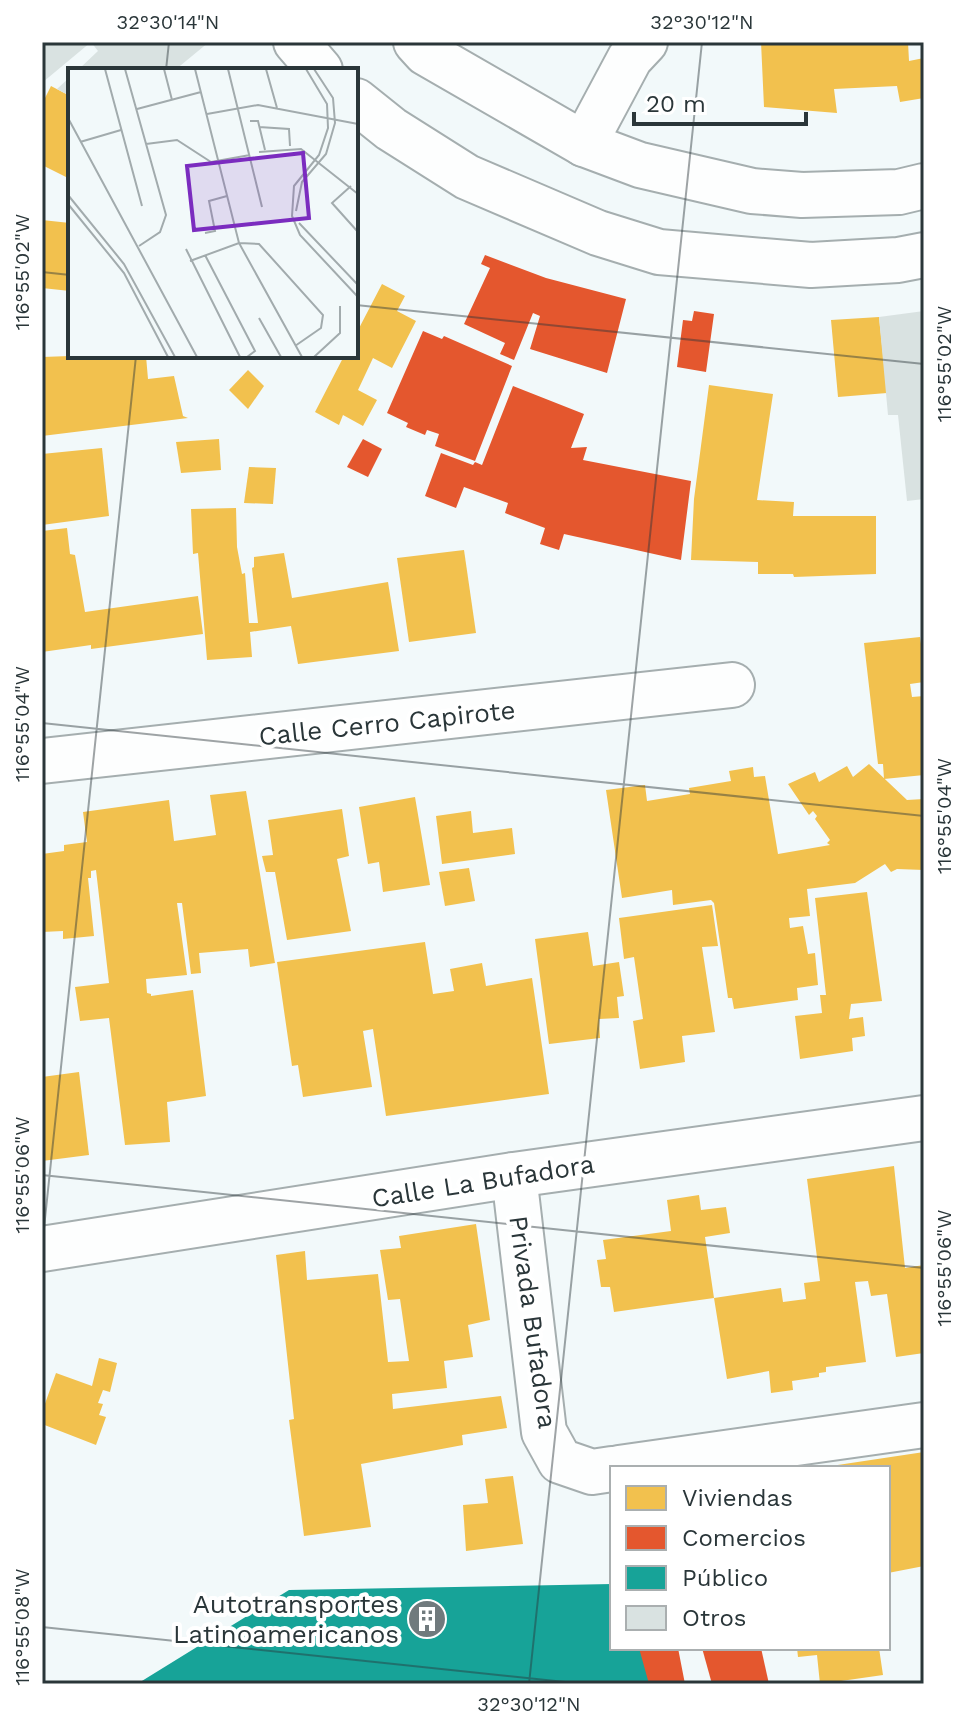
<svg xmlns="http://www.w3.org/2000/svg" width="966" height="1726" font-family="'Work Sans',sans-serif">
	<style>
		.homes { fill: #f2c14e }
		.shops { fill: #e4572e }
		.public { fill: #17a398 }
		.building { fill: #d9e2e1 }
		.lines { fill: none; stroke-linecap: round; stroke-linejoin: round }
		.minor-casing { stroke: #a5aeaf; stroke-width: 48 }
		.major-casing { stroke: #a5aeaf; stroke-width: 48 }
		.minor { stroke: #fdfefe; stroke-width: 44 }
		.major { stroke: #fdfefe; stroke-width: 44 }
		.ticks { fill: none; stroke: #2a3639; stroke-width: 2; stroke-opacity: 0.45 }
		.labels { text-anchor: middle; stroke-width: 8; stroke-linejoin: round; paint-order: stroke }
		.street-label { font-size: 26px; fill: #2a3639; stroke: #fff }
		.poi-label { font-size: 26px; fill: #2a3639; stroke: #fff; text-anchor: end }
		.inset-road { fill: none; stroke: #a2abad; stroke-width: 2 }
		.view { fill: #7b2cbf; fill-opacity: 0.15; stroke: #7b2cbf; stroke-width: 4 }
		.inset-edge { fill: none; stroke: #2a3639; stroke-width: 4 }
		.neatline { fill: none; stroke: #2a3639; stroke-width: 3 }
		.ticks-label { font-size: 20px; text-anchor: middle; fill: #2a3639 }
	</style>
	<rect width="100%" height="100%" fill="#f2f9fa"/>
	<!-- homes -->
	<g class="homes">
		<path d="M 761,42 L 908,42 L 909,61 L 924,58 L 924,98 L 900,102 L 897,86 L 834,89 L 837,113 L 764,107 Z"/>
		<path d="M 51,86 L 70,96 L 70,179 L 42,165 L 42,104 Z"/>
		<path d="M 42,220 L 70,223 L 70,291 L 42,288 Z"/>
		<path d="M 382,284 L 405,296 L 397,311 L 416,321 L 392,368 L 373,358 L 358,390 L 377,400 L 363,426 L 343,415 L 339,425 L 315,412 L 344,356 L 356,356 L 356,334 Z"/>
		<path d="M 879,317 L 887,393 L 838,397 L 831,320 Z"/>
		<path d="M 70,356 L 146,356 L 148,379 L 174,376 L 183,416 L 188,418 L 42,436 L 42,357 Z"/>
		<path d="M 248,370 L 264,386 L 248,409 L 229,390 Z"/>
		<path d="M 709,385 L 773,394 L 757,500 L 794,502 L 793,516 L 876,516 L 876,574 L 794,577 L 793,574 L 758,574 L 758,562 L 691,560 L 694,499 Z"/>
		<path d="M 219,439 L 221,470 L 181,473 L 176,442 Z"/>
		<path d="M 102,448 L 109,516 L 42,525 L 42,454 Z"/>
		<path d="M 249,467 L 276,468 L 273,504 L 244,503 Z"/>
		<path d="M 236,508 L 237,547 L 242,574 L 245,573 L 249,623 L 258,623 L 252,568 L 254,567 L 254,557 L 284,553 L 292,598 L 388,582 L 399,651 L 298,664 L 291,626 L 250,632 L 252,657 L 207,660 L 198,553 L 193,554 L 191,509 Z"/>
		<path d="M 67,528 L 70,554 L 75,555 L 85,612 L 198,596 L 203,634 L 91,649 L 91,645 L 42,652 L 42,531 Z"/>
		<path d="M 464,550 L 476,633 L 409,642 L 397,558 Z"/>
		<path d="M 920,637 L 921,644 L 924,643 L 924,682 L 910,684 L 912,697 L 924,696 L 924,775 L 884,779 L 883,764 L 878,764 L 864,643 Z"/>
		<path d="M 869,764 L 907,800 L 924,799 L 924,870 L 897,869 L 891,872 L 885,864 L 855,883 L 807,889 L 810,916 L 789,918 L 790,928 L 803,926 L 808,954 L 815,953 L 818,985 L 797,988 L 798,1000 L 734,1009 L 732,998 L 728,998 L 714,903 L 711,900 L 673,905 L 672,890 L 622,898 L 606,790 L 645,785 L 647,801 L 690,794 L 689,788 L 731,781 L 729,771 L 753,767 L 754,777 L 765,776 L 778,854 L 830,845 L 827,843 L 830,840 L 815,819 L 817,816 L 813,811 L 809,815 L 788,784 L 815,772 L 819,782 L 847,766 L 853,777 Z"/>
		<path d="M 246,791 L 275,963 L 250,967 L 248,949 L 199,953 L 201,973 L 191,974 L 182,903 L 177,903 L 187,975 L 146,979 L 147,993 L 151,994 L 151,996 L 193,990 L 206,1096 L 167,1102 L 170,1142 L 125,1145 L 109,1018 L 80,1021 L 75,987 L 109,983 L 96,870 L 91,871 L 91,878 L 88,878 L 94,936 L 63,939 L 63,931 L 42,932 L 42,854 L 64,851 L 64,845 L 87,842 L 83,812 L 169,800 L 174,841 L 216,835 L 210,795 Z"/>
		<path d="M 415,797 L 430,885 L 383,892 L 379,862 L 368,864 L 359,807 Z"/>
		<path d="M 342,809 L 349,856 L 337,859 L 351,931 L 287,940 L 275,872 L 266,872 L 262,856 L 273,855 L 268,820 Z"/>
		<path d="M 471,811 L 473,833 L 512,828 L 515,854 L 442,864 L 436,816 Z"/>
		<path d="M 469,868 L 475,901 L 445,906 L 439,872 Z"/>
		<path d="M 867,892 L 882,1001 L 851,1004 L 849,1019 L 863,1017 L 865,1036 L 852,1038 L 853,1051 L 800,1059 L 795,1016 L 822,1013 L 820,995 L 826,995 L 815,898 Z"/>
		<path d="M 712,905 L 718,946 L 702,947 L 715,1032 L 682,1036 L 685,1062 L 640,1069 L 633,1021 L 643,1019 L 634,957 L 624,959 L 619,918 Z"/>
		<path d="M 588,932 L 593,966 L 619,962 L 624,996 L 617,997 L 619,1018 L 599,1019 L 600,1038 L 549,1044 L 535,939 Z"/>
		<path d="M 425,942 L 433,994 L 454,991 L 450,969 L 482,963 L 486,986 L 532,978 L 549,1094 L 386,1116 L 373,1029 L 363,1031 L 372,1087 L 303,1097 L 298,1065 L 292,1066 L 277,962 Z"/>
		<path d="M 79,1072 L 89,1155 L 42,1161 L 42,1077 Z"/>
		<path d="M 894,1166 L 905,1268 L 924,1265 L 924,1353 L 896,1357 L 887,1294 L 871,1296 L 868,1281 L 855,1282 L 866,1362 L 826,1367 L 826,1372 L 819,1373 L 819,1377 L 792,1381 L 793,1390 L 771,1393 L 769,1371 L 727,1379 L 714,1298 L 781,1288 L 783,1302 L 806,1299 L 804,1283 L 820,1281 L 807,1179 Z"/>
		<path d="M 699,1195 L 701,1210 L 726,1207 L 730,1233 L 705,1237 L 714,1298 L 614,1312 L 610,1287 L 601,1287 L 597,1260 L 606,1259 L 603,1240 L 671,1231 L 667,1200 Z"/>
		<path d="M 476,1224 L 490,1320 L 468,1325 L 473,1357 L 444,1361 L 447,1388 L 392,1394 L 393,1409 L 501,1396 L 507,1428 L 462,1435 L 463,1445 L 361,1464 L 371,1527 L 304,1536 L 289,1420 L 294,1419 L 276,1255 L 305,1251 L 307,1280 L 378,1274 L 388,1362 L 409,1361 L 400,1299 L 388,1300 L 380,1250 L 401,1248 L 399,1236 Z"/>
		<path d="M 99,1358 L 117,1363 L 110,1392 L 103,1390 L 98,1403 L 103,1404 L 99,1415 L 106,1417 L 96,1445 L 42,1424 L 42,1412 L 56,1373 L 92,1386 Z"/>
		<path d="M 924,1452 L 924,1566 L 888,1573 L 888,1468 L 831,1466 Z"/>
		<path d="M 513,1476 L 523,1544 L 466,1551 L 463,1505 L 488,1503 L 485,1479 Z"/>
		<path d="M 425,1595 L 427,1629 L 484,1631 L 483,1649 L 498,1650 L 497,1656 L 579,1645 L 584,1684 L 315,1684 L 310,1602 Z"/>
		<path d="M 797,1648 L 879,1648 L 883,1675 L 820,1684 L 817,1655 L 798,1657 Z"/>
	</g>
	<!-- shops -->
	<g class="shops">
		<path d="M 485,255 L 546,278 L 626,299 L 607,373 L 530,349 L 540,316 L 533,313 L 514,360 L 500,354 L 505,343 L 464,324 L 490,268 L 481,264 Z"/>
		<path d="M 694,311 L 714,314 L 706,372 L 677,367 L 683,320 L 692,321 Z"/>
		<path d="M 423,331 L 442,339 L 444,336 L 512,366 L 475,461 L 435,446 L 439,434 L 427,430 L 425,435 L 406,427 L 408,423 L 387,413 Z"/>
		<path d="M 513,386 L 584,414 L 571,448 L 587,447 L 583,460 L 691,481 L 681,560 L 564,534 L 559,550 L 540,544 L 545,528 L 505,513 L 508,503 L 464,487 L 456,508 L 425,496 L 441,453 L 473,465 L 475,462 L 482,465 Z"/>
		<path d="M 363,439 L 382,449 L 368,477 L 347,467 Z"/>
		<path d="M 612,1642 L 612,1648 L 678,1648 L 685,1684 L 584,1684 L 579,1648 Z"/>
		<path d="M 702,1648 L 761,1648 L 769,1684 L 712,1684 Z"/>
	</g>
	<!-- public -->
	<path class="public" d="M 612,1584 L 612,1648 L 639,1648 L 649,1684 L 137,1684 L 289,1590 Z"/>
	<!-- building -->
	<g class="building">
		<path d="M 42,42 L 209,42 L 175,70 L 78,70 L 98,51 L 91,42 L 43,82 Z"/>
		<path d="M 70,77 L 70,96 L 57,89 Z"/>
		<path d="M 924,311 L 924,499 L 907,501 L 898,415 L 888,415 L 879,317 Z"/>
	</g>
	<g class="lines">
		<!-- minor casing -->
		<g class="minor-casing">
			<g id="minor">
				<path d="M 584,144 L 630,58 L 645,42"/>
				<path d="M 42,761 L 732,685"/>
				<path d="M 514,1175 L 544,1432 L 560,1461 L 592,1472 L 612,1469"/>
				<path d="M 42,1249 L 514,1175 L 924,1118"/>
				<path d="M 619,1468 L 924,1425"/>
			</g>
		</g>
		<!-- major casing -->
		<g class="major-casing">
			<g id="major">
				<path d="M 296,42 L 320,70"/>
				<path d="M 416,42 L 426,53 L 584,144 L 640,165 L 752,191 L 802,195 L 899,192 L 924,186"/>
				<path d="M 356,101 L 391,129 L 467,177 L 598,233 L 659,252 L 811,265 L 898,260 L 924,255"/>
			</g>
		</g>
		<!-- minor -->
		<use href="#minor" class="minor"/>
		<!-- major -->
		<use href="#major" class="major"/>
	</g>
	<!-- ticks -->
	<path class="ticks" d="M 166,70 L 169,42M 42,272 L 70,275M 356,305 L 924,364M 42,723 L 924,816M 42,1175 L 924,1268M 42,1247 L 136,356M 42,1627 L 584,1684M 529,1684 L 702,42"/>
	<!-- icons -->
	<defs>
		<g id="building-disc" transform="scale(2)"><circle r="9.5" fill="#707a7d" stroke="#fff"/><path d="M-4-6H4V6H1V3H-1V6H-4ZM-2.5-4.3h1.7v1.8h-1.7ZM.8-4.3h1.7v1.8H.8ZM-2.5-1h1.7V.8h-1.7ZM.8-1h1.7V.8H.8Z" fill="#fff"/></g>
	</defs>
	<g fill-rule="evenodd">
		<use href="#building-disc" x="427" y="1619"/>
	</g>
	<g class="labels">
		<!-- street labels -->
		<g class="street-label">
			<text transform="translate(387 723) rotate(-6)" y="9">Calle Cerro Capirote</text>
			<text transform="translate(483 1181) rotate(-9)" y="9">Calle La Bufadora</text>
			<text transform="translate(533 1322) rotate(82)" y="9">Privada Bufadora</text>
		</g>
		<!-- poi labels -->
		<g class="poi-label">
			<text x="399" y="1613">Autotransportes<tspan x="399" dy="30">Latinoamericanos</tspan></text>
		</g>
	</g>
	<!-- overview -->
	<g transform="translate(68 68)">
		<rect width="290" height="290" fill="#f2f9fa"/>
		<path class="inset-road" d="M 37,1 L 74,138M 57,1 L 98,147 L 92,164 L 71,178M 96,1 L 104,32M 127,1 L 171,175 L 234,289M 160,1 L 194,139M 198,1 L 209,40M 238,1 L 259,36 L 260,60 L 251,87 L 226,118 L 224,148 L 232,167 L 290,229M 69,41 L 133,24M 139,46 L 190,37 L 290,56M 0,50 L 129,289M 182,53 L 190,53 L 197,82M 191,59 L 221,61 L 222,78M 12,74 L 53,62M 78,76 L 109,72 L 143,94 L 182,87M 191,84 L 233,81 L 290,126M 283,118 L 264,135 L 290,164M 0,127 L 56,196 L 107,289M 0,136 L 56,205 L 100,289M 228,143 L 234,114 L 258,86 L 267,55 L 265,30 L 246,1M 231,155 L 290,217M 137,165 L 147,163 L 141,133 L 159,128M 118,181 L 172,289M 137,187 L 187,283 L 179,289M 122,193 L 171,175 L 191,176 L 255,247 L 253,260 L 227,278M 191,250 L 213,289M 246,289 L 272,265 L 272,238"/>
		<path class="view" d="M 235,85 L 241,150 L 126,162 L 119,98 Z"/>
		<rect width="290" height="290" class="inset-edge"/>
	</g>
	<!-- border -->
	<rect width="966" height="1726" fill="none" stroke="#ffffff" stroke-width="88"/>
	<!-- legend -->
	<rect x="610" y="1466" width="280" height="184" fill="#ffffff" stroke="#aaafb0" stroke-width="2"/>
	<rect x="626" y="1486" width="40" height="24" fill="#f2c14e" stroke="#aaafb0" stroke-width="2"/>
	<text x="682" y="1506" font-size="24" fill="#2a3639">Viviendas</text>
	<rect x="626" y="1526" width="40" height="24" fill="#e4572e" stroke="#aaafb0" stroke-width="2"/>
	<text x="682" y="1546" font-size="24" fill="#2a3639">Comercios</text>
	<rect x="626" y="1566" width="40" height="24" fill="#17a398" stroke="#aaafb0" stroke-width="2"/>
	<text x="682" y="1586" font-size="24" fill="#2a3639">Público</text>
	<rect x="626" y="1606" width="40" height="24" fill="#d9e2e1" stroke="#aaafb0" stroke-width="2"/>
	<text x="682" y="1626" font-size="24" fill="#2a3639">Otros</text>
	<!-- scale -->
	<path d="M634 112v12h172v-12" fill="none" stroke="#2a3639" stroke-width="4"/>
	<text x="646" y="112" font-size="24" fill="#2a3639" stroke="#ffffff" stroke-width="6" paint-order="stroke">20 m</text>
	<rect x="44" y="44" width="878" height="1638" class="neatline"/>
	<g class="ticks-label">
		<text x="168" y="29">32°30'14"N</text>
		<text x="702" y="29">32°30'12"N</text>
		<text transform="translate(22 272) rotate(-90)" y="7">116°55'02"W</text>
		<text transform="translate(944 364) rotate(-90)" y="7">116°55'02"W</text>
		<text transform="translate(22 724) rotate(-90)" y="7">116°55'04"W</text>
		<text transform="translate(944 816) rotate(-90)" y="7">116°55'04"W</text>
		<text transform="translate(22 1175) rotate(-90)" y="7">116°55'06"W</text>
		<text transform="translate(944 1268) rotate(-90)" y="7">116°55'06"W</text>
		<text transform="translate(22 1627) rotate(-90)" y="7">116°55'08"W</text>
		<text x="529" y="1711">32°30'12"N</text>
	</g>
</svg>
